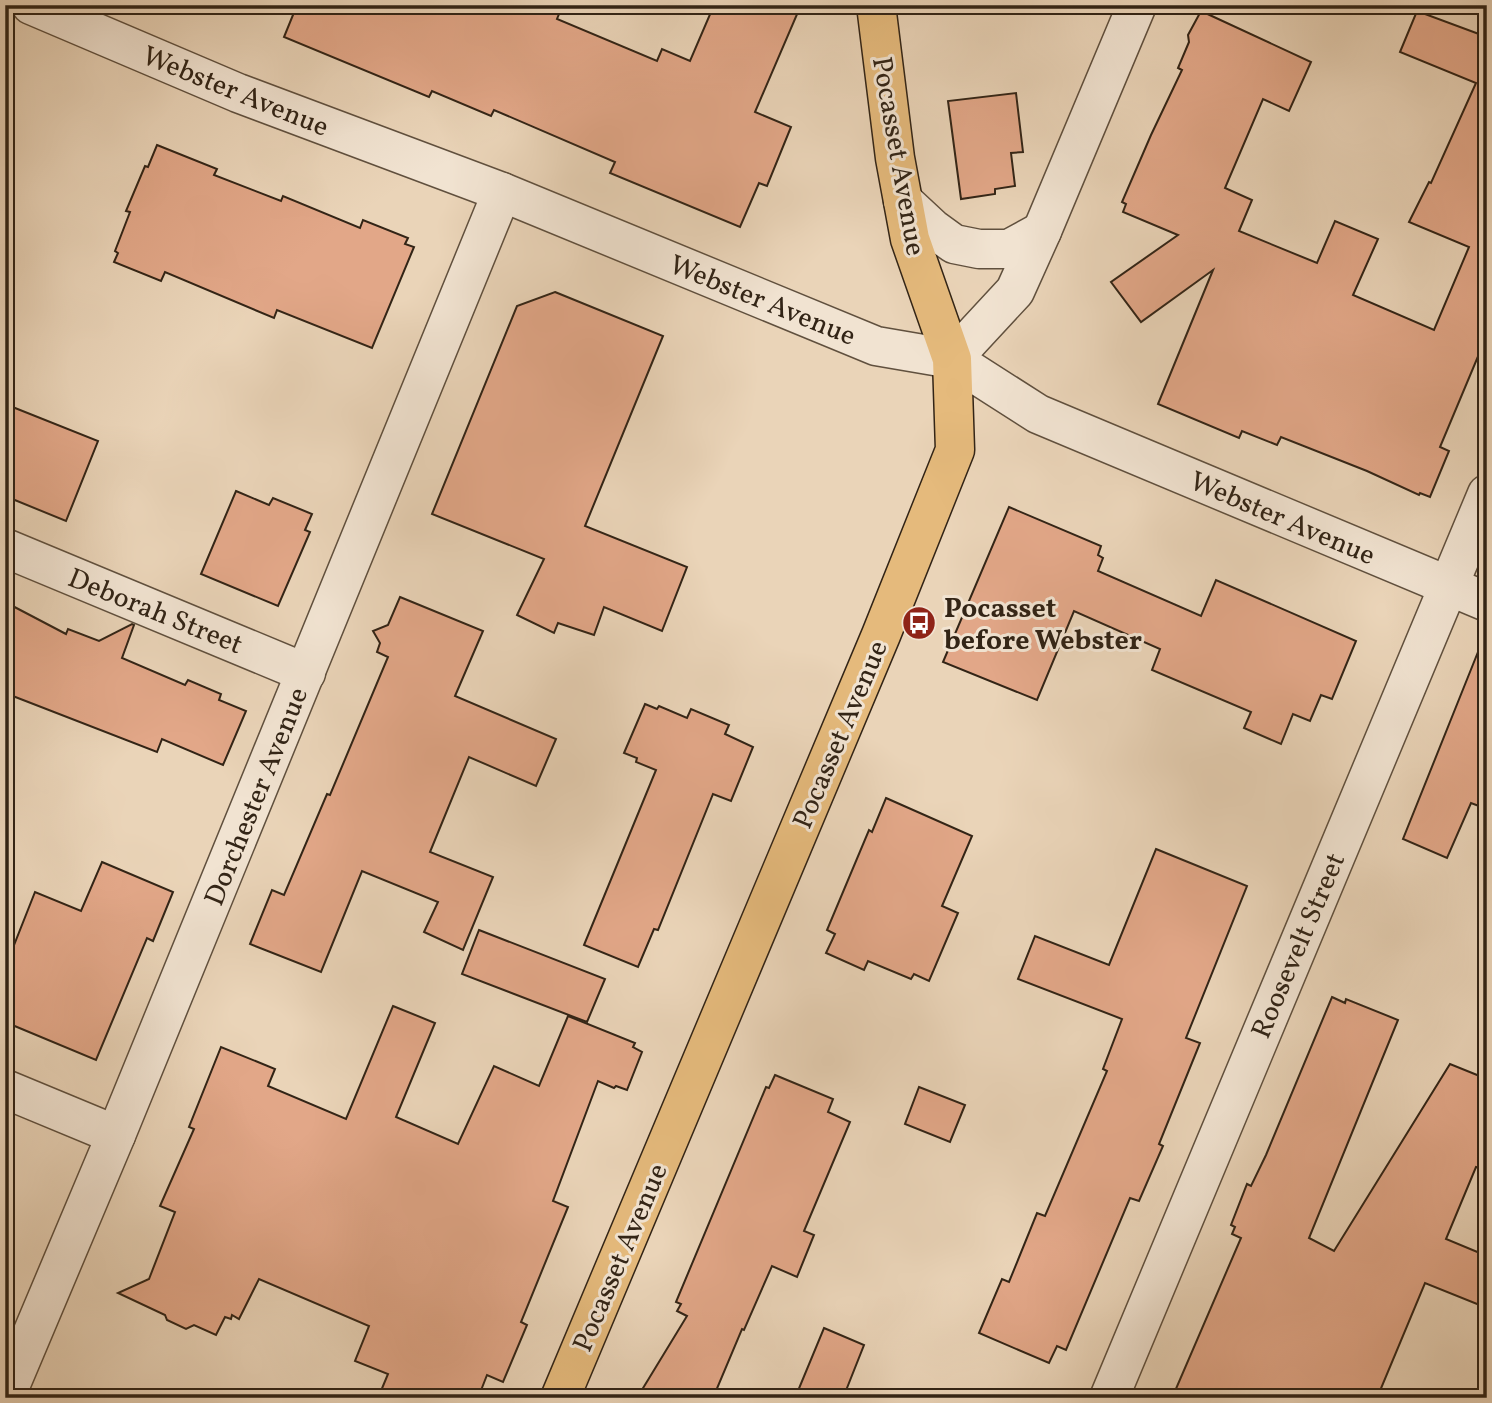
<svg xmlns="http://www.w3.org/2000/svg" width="1492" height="1403" font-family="Vollkorn,serif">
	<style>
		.building { fill: #e2a788; stroke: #322416; stroke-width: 2 }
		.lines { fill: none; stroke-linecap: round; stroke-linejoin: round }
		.minor-casing { stroke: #60503e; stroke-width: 41 }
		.major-casing { stroke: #322416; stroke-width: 41 }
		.minor { stroke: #f1e3d1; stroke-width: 38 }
		.major { stroke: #e5ba7c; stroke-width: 38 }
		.labels { text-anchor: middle; stroke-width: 6; stroke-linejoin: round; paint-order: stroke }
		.street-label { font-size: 28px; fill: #322416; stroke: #f1e3d1 }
		.poi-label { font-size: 28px; font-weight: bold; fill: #322416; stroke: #f1e3d1; text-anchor: start }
	</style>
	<rect width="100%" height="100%" fill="#ead4b8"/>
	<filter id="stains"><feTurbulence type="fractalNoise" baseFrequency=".00286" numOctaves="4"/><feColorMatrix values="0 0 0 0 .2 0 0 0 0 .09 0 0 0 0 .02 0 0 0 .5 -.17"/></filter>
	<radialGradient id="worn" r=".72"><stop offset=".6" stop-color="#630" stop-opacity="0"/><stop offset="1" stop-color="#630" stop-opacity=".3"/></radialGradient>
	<!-- building -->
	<g class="building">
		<path d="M 297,5 L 539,5 L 559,14 L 557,19 L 657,61 L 662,49 L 690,61 L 714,5 L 801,5 L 755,112 L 791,127 L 767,186 L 759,183 L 740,227 L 610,173 L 615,162 L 494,110 L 491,116 L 432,91 L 429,97 L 284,37 Z"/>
		<path d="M 1201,11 L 1311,62 L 1289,111 L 1263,99 L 1225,188 L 1252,200 L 1239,231 L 1317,263 L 1335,221 L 1378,239 L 1353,295 L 1434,330 L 1469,247 L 1409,222 L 1429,182 L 1431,183 L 1476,83 L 1400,52 L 1417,11 L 1487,37 L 1487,335 L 1440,447 L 1449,451 L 1430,497 L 1420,493 L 1419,495 L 1367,471 L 1281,437 L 1277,445 L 1242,431 L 1239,438 L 1158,404 L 1213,270 L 1141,322 L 1111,282 L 1178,235 L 1123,212 L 1126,204 L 1122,202 L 1151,135 L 1182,70 L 1178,68 L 1189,42 L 1188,35 Z"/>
		<path d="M 1016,93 L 1023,152 L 1011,153 L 1015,186 L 995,189 L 995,194 L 961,199 L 948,101 Z"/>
		<path d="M 157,145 L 217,169 L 214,175 L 281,201 L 283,196 L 360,228 L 363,220 L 408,238 L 405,244 L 414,247 L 372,348 L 277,310 L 274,318 L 165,272 L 161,281 L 114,262 L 118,253 L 115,251 L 130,212 L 126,211 L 145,166 L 148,167 Z"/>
		<path d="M 555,292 L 663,336 L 585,526 L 687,567 L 662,631 L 604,607 L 594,635 L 558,623 L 554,633 L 517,615 L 544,559 L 432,514 L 517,306 Z"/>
		<path d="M 5,404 L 98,441 L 66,521 L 5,496 Z"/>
		<path d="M 236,491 L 269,505 L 273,498 L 312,514 L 305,530 L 310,532 L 278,606 L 201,574 Z"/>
		<path d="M 1009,507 L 1101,546 L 1098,555 L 1103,558 L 1098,571 L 1201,616 L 1216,580 L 1356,641 L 1332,699 L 1321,695 L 1310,721 L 1293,714 L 1281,744 L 1244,728 L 1251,712 L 1152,670 L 1160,649 L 1074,611 L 1037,700 L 943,662 Z"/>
		<path d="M 400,597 L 483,631 L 455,696 L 556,739 L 536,786 L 469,757 L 430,852 L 493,877 L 463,950 L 424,932 L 438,902 L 362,871 L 321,972 L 250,944 L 272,890 L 284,895 L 327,794 L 330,795 L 388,657 L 377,652 L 380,643 L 373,631 L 388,625 Z"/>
		<path d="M 5,602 L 66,634 L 68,629 L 99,641 L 132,624 L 134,625 L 122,658 L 185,685 L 188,680 L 221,694 L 219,700 L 246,711 L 223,765 L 162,739 L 157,752 L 5,693 Z"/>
		<path d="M 1486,632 L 1487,809 L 1471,803 L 1447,858 L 1403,839 Z"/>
		<path d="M 645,704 L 657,709 L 659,706 L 687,718 L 691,709 L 729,725 L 725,734 L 753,747 L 731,801 L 713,794 L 658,930 L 654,929 L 638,967 L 584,945 L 656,770 L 636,762 L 637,758 L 624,753 Z"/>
		<path d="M 886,798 L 972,836 L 942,906 L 958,913 L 929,981 L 914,974 L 911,979 L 868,961 L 864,970 L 826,953 L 835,934 L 827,930 L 869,830 L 872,832 Z"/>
		<path d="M 1156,849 L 1247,886 L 1186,1038 L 1200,1043 L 1159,1144 L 1163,1146 L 1139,1201 L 1130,1198 L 1066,1350 L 1057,1346 L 1049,1363 L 979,1333 L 1002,1279 L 1009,1282 L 1037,1213 L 1045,1216 L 1107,1071 L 1103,1069 L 1122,1019 L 1018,979 L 1035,936 L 1109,965 Z"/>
		<path d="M 102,862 L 173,892 L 153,941 L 147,938 L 96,1060 L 5,1022 L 5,968 L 35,892 L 81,911 Z"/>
		<path d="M 479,930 L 605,979 L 587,1022 L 462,974 Z"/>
		<path d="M 1332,997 L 1345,1003 L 1346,999 L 1398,1020 L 1309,1238 L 1334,1251 L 1450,1064 L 1487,1079 L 1487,1170 L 1476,1167 L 1446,1239 L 1487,1256 L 1487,1308 L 1425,1283 L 1377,1398 L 1172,1398 L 1241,1238 L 1232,1234 L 1235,1227 L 1231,1225 L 1247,1184 L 1251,1186 L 1266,1155 Z"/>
		<path d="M 393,1006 L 435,1023 L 396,1117 L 458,1144 L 494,1066 L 539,1086 L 568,1016 L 635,1043 L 633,1047 L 642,1052 L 627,1090 L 616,1086 L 614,1088 L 598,1081 L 553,1201 L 568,1207 L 521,1322 L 527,1325 L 503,1382 L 487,1375 L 478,1398 L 378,1398 L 388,1374 L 355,1361 L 369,1326 L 259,1279 L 239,1319 L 232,1315 L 231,1319 L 225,1317 L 216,1335 L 194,1325 L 186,1329 L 167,1320 L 165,1315 L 118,1293 L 149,1279 L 175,1212 L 160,1206 L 194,1129 L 189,1127 L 221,1047 L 275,1069 L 268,1086 L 346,1119 Z"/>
		<path d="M 775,1075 L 833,1099 L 828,1112 L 850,1122 L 804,1231 L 814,1235 L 797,1277 L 772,1266 L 744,1330 L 742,1329 L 713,1398 L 637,1398 L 687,1316 L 677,1311 L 681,1304 L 676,1302 L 766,1087 L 769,1088 Z"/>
		<path d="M 919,1087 L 965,1105 L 950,1142 L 905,1124 Z"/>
		<path d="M 824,1328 L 864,1345 L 843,1398 L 795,1398 Z"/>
	</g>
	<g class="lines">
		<!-- minor casing -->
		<g class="minor-casing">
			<g id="minor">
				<path d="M 31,5 L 238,93 L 502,192 L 876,346 L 952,359 L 1038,414 L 1487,602"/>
				<path d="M 903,201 L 932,228 L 954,244 L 979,249 L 1009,249 L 1042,231"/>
				<path d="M 952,359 L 1015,291 L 1042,231 L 1137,5"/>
				<path d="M 5,548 L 306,673"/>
				<path d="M 5,1089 L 116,1135"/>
				<path d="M 5,1398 L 116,1135 L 502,192"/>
				<path d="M 1109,1398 L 1487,494"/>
			</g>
		</g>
		<!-- major casing -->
		<g class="major-casing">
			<path id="major" d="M 560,1398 L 881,635 L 955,450 L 952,359 L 910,239 L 895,158 L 876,5"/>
		</g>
		<!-- minor -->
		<use href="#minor" class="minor"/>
		<!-- major -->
		<use href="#major" class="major"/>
	</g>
	<!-- icons -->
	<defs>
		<g id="bus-disc" transform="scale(1.75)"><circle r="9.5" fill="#8f2418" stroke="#f1e3d1"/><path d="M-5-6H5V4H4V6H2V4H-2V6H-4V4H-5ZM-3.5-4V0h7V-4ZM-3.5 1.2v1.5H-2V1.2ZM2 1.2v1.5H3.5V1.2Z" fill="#fff"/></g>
	</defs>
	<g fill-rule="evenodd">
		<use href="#bus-disc" x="919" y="623"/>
	</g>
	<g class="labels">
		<!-- street labels -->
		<g class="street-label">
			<text transform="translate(236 90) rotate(22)" y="10">Webster Avenue</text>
			<text transform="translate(900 156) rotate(80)" y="10">Pocasset Avenue</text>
			<text transform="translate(763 299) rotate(22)" y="10">Webster Avenue</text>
			<text transform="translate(1283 517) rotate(23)" y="10">Webster Avenue</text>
			<text transform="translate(156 610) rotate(22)" y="10">Deborah Street</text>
			<text transform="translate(839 734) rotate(-67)" y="10">Pocasset Avenue</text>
			<text transform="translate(255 796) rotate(-68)" y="10">Dorchester Avenue</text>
			<text transform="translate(1297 945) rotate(-67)" y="10">Roosevelt Street</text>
			<text transform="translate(619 1257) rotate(-67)" y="10">Pocasset Avenue</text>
		</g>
		<!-- poi labels -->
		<g class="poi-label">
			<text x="944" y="617">Pocasset<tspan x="944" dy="32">before Webster</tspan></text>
		</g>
	</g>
	<!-- margin -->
	<rect width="1492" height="1403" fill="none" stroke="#ead4b8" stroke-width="28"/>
	<rect x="7" y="7" width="1478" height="1389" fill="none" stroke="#322416" stroke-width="3.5"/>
	<rect x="14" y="14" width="1464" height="1375" fill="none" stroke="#322416" stroke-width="2"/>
	<rect width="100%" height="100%" filter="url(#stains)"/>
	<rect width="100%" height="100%" fill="url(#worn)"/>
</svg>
